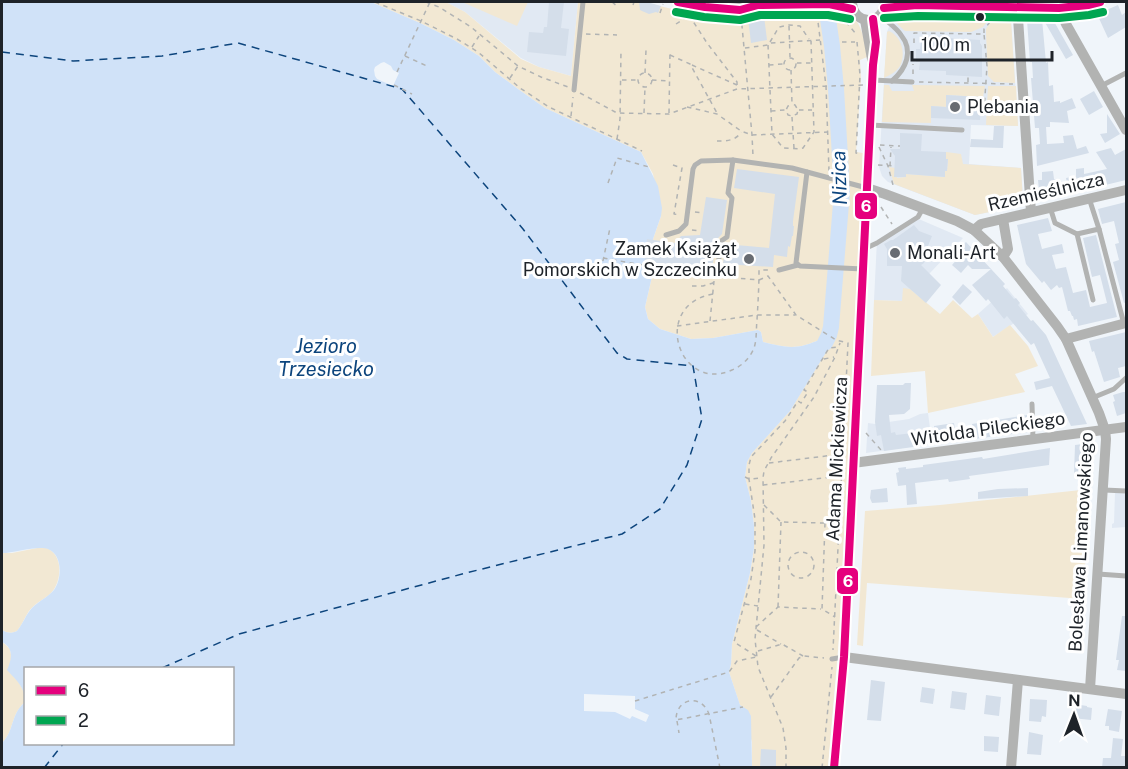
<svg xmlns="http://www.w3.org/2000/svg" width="1128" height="769" font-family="'Public Sans',sans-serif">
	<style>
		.built { fill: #e1e9f3 }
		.green { fill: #f2e8d3 }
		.water { fill: #d0e2f8; fill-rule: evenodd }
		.pier { fill: #f0f5fa }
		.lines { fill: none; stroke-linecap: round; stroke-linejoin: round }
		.river { stroke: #d0e2f8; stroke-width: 16 }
		.ferry { stroke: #0d457d; stroke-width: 1.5; stroke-dasharray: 8 6; stroke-linecap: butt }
		.building { fill: #d4deea }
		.path { stroke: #b1b3b3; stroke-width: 1.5; stroke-dasharray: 4.5 4.5; stroke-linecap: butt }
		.service { stroke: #b2b3b2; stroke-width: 5 }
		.minor { stroke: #b2b3b2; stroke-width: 10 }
		.bus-1-casing { stroke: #fff; stroke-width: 12 }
		.bus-2-casing { stroke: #fff; stroke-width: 12 }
		.bus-1 { stroke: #e5007d; stroke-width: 8 }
		.bus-2 { stroke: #00a651; stroke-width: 8 }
		.bus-dot { fill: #1e2329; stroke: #fff; stroke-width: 2 }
		.poi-dot { fill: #686c72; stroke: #fff; stroke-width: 2 }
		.labels { text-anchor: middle; stroke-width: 6; stroke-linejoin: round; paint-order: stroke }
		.poi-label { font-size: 18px; fill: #1e2329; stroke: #fff; text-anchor: start }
		.street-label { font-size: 18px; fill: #1e2329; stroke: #fff }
		.water-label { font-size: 20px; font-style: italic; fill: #0d457d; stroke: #fff }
		.line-badge { stroke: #fff; stroke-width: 2 }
		.badge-label { font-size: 16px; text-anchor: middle; font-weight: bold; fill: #fff }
	</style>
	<rect width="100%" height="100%" fill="#f0f5fa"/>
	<!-- built -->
	<g class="built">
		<path d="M 446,2 L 578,2 L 571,76 L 539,67 L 521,58 L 465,12 Z"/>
		<path d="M 901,13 L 1009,18 L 1011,20 L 1018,126 L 971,125 L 969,164 L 1021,168 L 1023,197 L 1023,201 L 1019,206 L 975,215 L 888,182 L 882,176 L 879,167 L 887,32 L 892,19 Z"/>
		<path d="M 914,217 L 963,238 L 913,291 L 902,301 L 874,300 L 877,240 Z"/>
		<path d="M 1007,288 L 1028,314 L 993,337 L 978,314 Z"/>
		<path d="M 928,413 L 932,444 L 866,453 L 868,423 L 875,424 L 909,419 L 920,414 Z"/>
		<path d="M 1115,493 L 1126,493 L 1126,527 L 1112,528 L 1112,524 L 1114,523 Z"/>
	</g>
	<!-- green -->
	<g class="green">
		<path d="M 365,2 L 446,2 L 465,12 L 521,59 L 539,67 L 571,76 L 578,2 L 643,2 L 693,14 L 715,16 L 738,17 L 845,12 C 863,20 864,40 867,57 L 860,60 L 861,79 L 856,152 L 863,153 L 839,639 L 828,767 L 752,767 L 752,742 L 729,672 L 731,664 L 732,644 L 750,573 L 754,548 L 754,526 L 751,501 L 745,477 L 747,462 L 751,454 L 790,411 L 829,346 L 821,339 C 798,350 787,348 763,342 L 761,332 L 758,330 L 713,338 L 691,339 L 660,329 L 648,319 L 645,307 L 656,259 L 653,239 L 661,216 L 653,174 L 641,152 L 545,108 L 518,89 L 495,72 L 479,56 L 454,40 L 420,23 L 371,2 Z"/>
		<path d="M 462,2 L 528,2 L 517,26 Z"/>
		<path d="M 901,13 L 990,18 L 983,27 L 971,32 L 905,31 L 894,21 L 895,17 Z"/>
		<path d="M 993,18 L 1010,18 L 1011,20 L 1015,83 L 994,82 L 988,76 L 986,34 L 986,29 Z"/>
		<path d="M 889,31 C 902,37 906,54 900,66 C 896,72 890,75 884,78 L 887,32 Z"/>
		<path d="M 884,85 L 889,85 L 892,91 L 914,91 L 912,85 L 985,86 L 983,97 L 946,95 L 946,107 L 931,106 L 931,123 L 882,122 Z"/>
		<path d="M 988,86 L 1016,86 L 1018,126 L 986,125 Z"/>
		<path d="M 946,152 L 961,154 L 963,164 L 1021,168 L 1023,201 L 1019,206 L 975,215 L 894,184 L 889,167 L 895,168 L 897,178 L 906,177 L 906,174 L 945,177 L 945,171 L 947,171 L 948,159 L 946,159 Z"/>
		<path d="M 903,288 L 910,289 L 940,314 L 953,300 L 972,318 L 978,314 L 993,337 L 1010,325 L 1028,346 L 1038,366 L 1015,374 L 1025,392 L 928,413 L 925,371 L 871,376 L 874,300 L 902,301 Z"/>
		<path d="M 1090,489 L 1083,599 L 867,583 L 863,646 L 857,645 L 865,511 L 940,505 Z"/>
		<path d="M 37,548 C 40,548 43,547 46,548 C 64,554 62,582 51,593 C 45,599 35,603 29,611 C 25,617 22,625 17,631 C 11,634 7,633 2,630 L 2,553 L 12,553 Z"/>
		<path d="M 2,642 L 5,644 L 10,649 L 12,660 L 19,683 L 25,693 L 25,702 C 10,715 15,730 2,743 Z"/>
	</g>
	<!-- water -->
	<path class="water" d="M 2,2 L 371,2 L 420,23 L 454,40 L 479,56 L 495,72 L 518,89 L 545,108 L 641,152 L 658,186 L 662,208 L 661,216 L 653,239 L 656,259 L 645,307 L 648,319 L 660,329 L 691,339 L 713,338 L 758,330 L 761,332 L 763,342 C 787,348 798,350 821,339 L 830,346 L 790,411 L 752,453 L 747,462 L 745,477 L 751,501 L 754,526 L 754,548 L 750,573 L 732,644 L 731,664 L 729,672 L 740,705 L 748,710 L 751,716 L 752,767 L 2,767 L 2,743 C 15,730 10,715 25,702 C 25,687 17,681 7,670 C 12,659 14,648 2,642 L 2,630 C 7,633 11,634 17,631 C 23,624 26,614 32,608 C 39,601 48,597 54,590 C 62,579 63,555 48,549 C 38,545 14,553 2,553 ZM 26,668 L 232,668 L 232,744 L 26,744 Z"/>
	<!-- pier -->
	<g class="pier">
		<path d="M 384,62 L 391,66 L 393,70 L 399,73 L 393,86 L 377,79 L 375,76 L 374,70 L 375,67 L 381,63 Z"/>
		<path d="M 584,694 L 635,696 L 635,709 L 649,715 L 646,722 L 632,716 L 630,719 L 615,712 L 584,711 Z"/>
	</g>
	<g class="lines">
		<!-- river -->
		<path class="river" d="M 825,343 L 829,335 L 831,327 L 842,191 L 836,89 L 832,46 L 827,12"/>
		<!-- ferry -->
		<g class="ferry">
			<path d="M 2,52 L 73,61 L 162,56 L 238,43 L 402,89 L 523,229 L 617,353 L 627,359 L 693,366 L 702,419 L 687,465 L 660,509 L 622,534 L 466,573 L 239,634 L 162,668"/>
			<path d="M 44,768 L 63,744"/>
		</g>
	</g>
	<!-- building -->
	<g class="building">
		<path d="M 549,2 L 564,2 L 561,28 L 569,29 L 566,56 L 527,52 L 529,32 L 543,33 L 544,27 L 547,27 Z"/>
		<path d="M 639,2 L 647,2 L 661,6 L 658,13 L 656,12 L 649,14 L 642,11 L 640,10 Z"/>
		<path d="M 1118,5 L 1122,15 L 1126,12 L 1126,27 L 1108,38 L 1097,14 Z"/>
		<path d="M 764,16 L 767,40 L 751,43 L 748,18 Z"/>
		<path d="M 1052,18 L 1073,55 L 1066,59 L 1043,19 Z"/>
		<path d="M 1042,19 L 1046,63 L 1048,62 L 1049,86 L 1053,85 L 1054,102 L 1060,101 L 1060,103 L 1072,98 L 1076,108 L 1067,111 L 1069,123 L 1050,122 L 1050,127 L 1046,127 L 1047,144 L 1064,143 L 1063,136 L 1073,135 L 1077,149 L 1086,146 L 1089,153 L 1037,166 L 1036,145 L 1040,144 L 1039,128 L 1035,128 L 1031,78 L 1033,78 L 1032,62 L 1030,62 L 1027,20 Z"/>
		<path d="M 948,38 L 980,40 L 980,43 L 982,46 L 982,77 L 946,75 L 946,71 L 919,70 L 920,62 L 916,62 L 916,49 L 920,49 L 921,42 L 948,43 Z"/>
		<path d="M 1094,91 L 1103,107 L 1089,115 L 1080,99 Z"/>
		<path d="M 946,95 L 981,97 L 980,120 L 931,118 L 931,106 L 946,107 Z"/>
		<path d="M 1107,114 L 1120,134 L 1105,143 L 1100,134 L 1107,133 Z"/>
		<path d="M 994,126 L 1004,126 L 1003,148 L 970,147 L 971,139 L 993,140 Z"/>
		<path d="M 900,133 L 922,134 L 921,151 L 946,152 L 946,159 L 948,159 L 947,171 L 945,171 L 945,177 L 906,174 L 906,177 L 894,177 L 895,156 L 890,149 L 900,149 Z"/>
		<path d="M 1111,148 L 1115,155 L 1126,149 L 1126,180 L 1097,187 L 1096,180 L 1067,183 L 1066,178 L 1076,176 L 1076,169 L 1084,168 L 1084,174 L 1107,169 L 1096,152 Z"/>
		<path d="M 737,169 L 799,177 L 793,221 L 793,226 L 794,226 L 793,236 L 792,236 L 790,247 L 788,246 L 787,257 L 774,255 L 773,267 L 723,264 L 725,244 L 769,248 L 775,194 L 734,188 Z"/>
		<path d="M 1053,171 L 1054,179 L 1058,179 L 1059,196 L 1040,200 L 1038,180 L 1042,180 L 1042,172 Z"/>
		<path d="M 706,197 L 727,200 L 722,234 L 716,240 L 713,263 L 710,263 L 708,279 L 685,276 L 685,274 L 666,271 L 667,269 L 644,266 L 647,239 L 675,243 L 681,236 L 700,235 Z"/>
		<path d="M 1126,202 L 1126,302 L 1124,303 L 1113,262 L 1119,260 L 1115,244 L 1119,243 L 1114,221 L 1102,224 L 1098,209 Z"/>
		<path d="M 1048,218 L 1052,231 L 1038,234 L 1042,249 L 1062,244 L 1064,253 L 1052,255 L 1056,269 L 1066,267 L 1073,293 L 1086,290 L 1090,307 L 1107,303 L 1100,275 L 1092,277 L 1083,238 L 1096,235 L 1117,317 L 1078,326 L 1077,319 L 1074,320 L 1073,316 L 1072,316 L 1070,311 L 1068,311 L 1062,287 L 1059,288 L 1057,285 L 1051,290 L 1044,281 L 1042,283 L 1026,264 L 1017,225 Z"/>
		<path d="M 914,225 L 919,231 L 932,236 L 924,256 L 926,258 L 924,263 L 921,265 L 941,285 L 926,303 L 901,281 L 902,266 L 887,266 L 887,249 L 884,244 L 891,240 L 893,240 Z"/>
		<path d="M 966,242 L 1005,284 L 1003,286 L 1014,299 L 1016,298 L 1020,303 L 1018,305 L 1031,321 L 1033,320 L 1046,335 L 1087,424 L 1071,426 L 1052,386 L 1036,390 L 1034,382 L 1050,378 L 1034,343 L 1031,345 L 1007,316 L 1004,319 L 988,299 L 986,301 L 972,285 L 991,269 L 972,269 L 968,265 L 961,273 L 952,265 L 960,256 L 956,251 Z"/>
		<path d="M 963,284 L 972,292 L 960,305 L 952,297 Z"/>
		<path d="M 1126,332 L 1126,361 L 1125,361 L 1126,366 L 1118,368 L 1120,377 L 1104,382 L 1094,351 L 1092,352 L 1089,341 Z"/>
		<path d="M 905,383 L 911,383 L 910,409 L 904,414 L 889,415 L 891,433 L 895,432 L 896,435 L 913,433 L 913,431 L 934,428 L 934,426 L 954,423 L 957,441 L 884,451 L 881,435 L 877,436 L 875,422 L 877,385 L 903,385 Z"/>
		<path d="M 1123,392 L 1126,392 L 1126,413 L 1117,416 L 1113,402 L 1115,401 L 1113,395 Z"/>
		<path d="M 1027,415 L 1028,432 L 974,439 L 972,424 Z"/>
		<path d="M 1091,443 L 1090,472 L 1074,474 L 1075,445 Z"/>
		<path d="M 1050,448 L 1049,465 L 969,476 L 970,479 L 949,482 L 948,479 L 915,483 L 917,504 L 907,505 L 906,485 L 898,486 L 896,473 L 899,472 L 898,468 L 906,467 L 906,469 L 923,467 L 923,465 L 982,457 L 983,459 Z"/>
		<path d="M 887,488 L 888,502 L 872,503 L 870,498 L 871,490 Z"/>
		<path d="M 1028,488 L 1028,496 L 978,499 L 978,492 L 998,489 Z"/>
		<path d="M 1122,616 L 1126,616 L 1126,671 L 1117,670 L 1119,660 L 1116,660 Z"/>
		<path d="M 871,680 L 885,682 L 881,721 L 867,720 Z"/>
		<path d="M 922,687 L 935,689 L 933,704 L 920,702 Z"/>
		<path d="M 952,691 L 967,693 L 965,710 L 950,708 Z"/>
		<path d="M 986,695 L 1001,697 L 999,716 L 984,714 Z"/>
		<path d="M 1030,699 L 1047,700 L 1046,717 L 1042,716 L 1041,722 L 1029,721 Z"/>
		<path d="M 1074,704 L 1087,706 L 1087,707 L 1092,708 L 1091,720 L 1072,718 Z"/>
		<path d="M 1108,709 L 1122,711 L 1119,732 L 1109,730 L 1109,726 L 1105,726 Z"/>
		<path d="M 1029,732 L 1043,735 L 1041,755 L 1027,754 Z"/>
		<path d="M 984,736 L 999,737 L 998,752 L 984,751 Z"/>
		<path d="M 1113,738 L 1123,739 L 1121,756 L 1126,756 L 1126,768 L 1102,768 L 1103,758 L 1111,758 Z"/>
		<path d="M 761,749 L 776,750 L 776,768 L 760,768 Z"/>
	</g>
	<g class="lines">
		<!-- path -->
		<g class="path">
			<path d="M 375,2 L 421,21 L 457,39 L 478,52 L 520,88 L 549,107 L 642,151"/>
			<path d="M 426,2 L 439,7 L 471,27 L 518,66 L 541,77 L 568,87"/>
			<path d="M 612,2 L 618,7"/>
			<path d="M 633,5 L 634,2"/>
			<path d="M 660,13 L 663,4"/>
			<path d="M 817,14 L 826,86 L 829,171"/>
			<path d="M 689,15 L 707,43 L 737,82 L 737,85"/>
			<path d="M 741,15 L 752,135 L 753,156"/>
			<path d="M 840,15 L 857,35"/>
			<path d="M 676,24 L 688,16"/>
			<path d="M 789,26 L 790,57"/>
			<path d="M 984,33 L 984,29 L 990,22 L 992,16"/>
			<path d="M 586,34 L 617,35"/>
			<path d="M 770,42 L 779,27 L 789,25 L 800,26 L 809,39"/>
			<path d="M 842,42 L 855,42"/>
			<path d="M 857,42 L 860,75 L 856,153 L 860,154"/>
			<path d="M 914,43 L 914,33 L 984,34 L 987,66 L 984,111 L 981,111"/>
			<path d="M 768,45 L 772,134 L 783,148 L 800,149 L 803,148 L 814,132 L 811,41"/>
			<path d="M 472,47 L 479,36"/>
			<path d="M 745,48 L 768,45 L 770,43 L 820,40"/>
			<path d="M 670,55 L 690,64 L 717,113"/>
			<path d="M 405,56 L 427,66"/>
			<circle cx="790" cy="64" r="6"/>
			<path d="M 797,63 L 811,63"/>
			<path d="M 692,65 L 737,85"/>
			<path d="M 769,65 L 783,64"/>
			<path d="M 791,70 L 792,104 L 795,105 L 798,110 L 797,114 L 792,116 L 788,115 L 786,110 L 788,106 L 792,104"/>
			<path d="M 397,72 L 430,2"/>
			<circle cx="645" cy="80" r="7"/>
			<path d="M 645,73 L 646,50"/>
			<path d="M 913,74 L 913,64"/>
			<path d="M 510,78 L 518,66"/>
			<path d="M 622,80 L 638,80"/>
			<path d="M 652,80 L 668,81"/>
			<path d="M 919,82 L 1013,84"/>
			<path d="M 968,82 L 968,76"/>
			<path d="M 394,85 L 412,94"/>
			<path d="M 580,93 L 617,113 L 669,114 L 737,89 L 863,85"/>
			<path d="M 687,107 L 717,114 L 741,131 L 752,135 L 828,132"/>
			<path d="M 799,110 L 812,110"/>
			<path d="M 771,111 L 785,110"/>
			<path d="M 644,113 L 645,87"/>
			<path d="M 669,113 L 670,51"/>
			<path d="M 571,116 L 573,97"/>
			<path d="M 792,117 L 794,148"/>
			<path d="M 617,139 L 620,119 L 621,50"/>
			<path d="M 717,141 C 726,141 736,141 741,132"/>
			<path d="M 880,145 L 900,146"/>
			<path d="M 879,147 L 888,166 L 893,185"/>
			<path d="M 673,165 L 682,168 L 674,214 L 680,215"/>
			<path d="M 878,165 L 895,166"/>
			<path d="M 890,166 L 891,147"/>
			<path d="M 608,183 L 617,158 L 649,167"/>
			<path d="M 881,207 L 892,224"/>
			<path d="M 695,212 L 703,213"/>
			<path d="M 692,230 L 700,231"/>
			<path d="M 603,258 L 654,267"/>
			<path d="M 726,267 L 736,267 L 735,278 L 759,280 L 768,276 L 796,315 L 836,340 L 848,343 L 833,650"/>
			<path d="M 601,270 L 610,228"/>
			<path d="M 692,286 L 703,286 L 713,283 L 716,273"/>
			<path d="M 713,294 C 650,305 679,394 732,370 C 742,366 750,358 754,348 C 757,339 756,329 757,320 C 758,303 759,287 759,270 L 772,270"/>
			<path d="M 710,321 L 714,281"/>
			<path d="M 677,326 L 757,315 L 795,315"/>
			<path d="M 824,359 L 834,357"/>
			<path d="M 866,433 L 881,450"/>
			<path d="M 769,463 L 842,454"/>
			<path d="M 745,477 L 749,479 L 762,478"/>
			<path d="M 763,485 L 841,476"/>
			<path d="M 764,505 L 781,522 L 825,523 L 839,506"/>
			<path d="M 825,523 L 822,609 L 835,617"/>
			<circle cx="801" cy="565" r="13"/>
			<path d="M 745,604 L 758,606"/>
			<path d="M 778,607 L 781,522"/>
			<path d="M 756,627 L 778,607 L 821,609"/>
			<path d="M 757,630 L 781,644"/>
			<path d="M 758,651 L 782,644 L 803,656"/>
			<path d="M 756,656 L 734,642 L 751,579 L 755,551 L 755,519 L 749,479 L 749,465 L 751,457 L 785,421 L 798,401 L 801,403 L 808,392 L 804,390 L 829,348 L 838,347"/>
			<path d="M 771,697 L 799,658 L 804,656 L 824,658"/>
			<path d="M 635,701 L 729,672 L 737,661 L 756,657"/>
			<path d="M 677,721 L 679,733"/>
			<path d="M 720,768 L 709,714 C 701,693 676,698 676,720 L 743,707"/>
			<path d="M 786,768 L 786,748 L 783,728 L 758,667 L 755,639 L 764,545 L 763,478 L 764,471 L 771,458 L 814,397 L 835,357 L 840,343"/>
			<path d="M 822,768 L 832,667"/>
		</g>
		<!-- service -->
		<g class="service">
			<path d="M 880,15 C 887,22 896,27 901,35 C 914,51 906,69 892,81"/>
			<path d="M 873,80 L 912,82"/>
			<path d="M 1101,86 L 1126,73"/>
			<path d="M 574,90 L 583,2"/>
			<path d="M 870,125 L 962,130"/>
			<path d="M 807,172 L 796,263 L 800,266 L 863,269"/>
			<path d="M 1089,198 L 1099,229"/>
			<path d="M 1050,207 L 1055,223 L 1077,234 L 1093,300"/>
			<path d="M 1077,234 L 1099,229 L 1124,324"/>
			<path d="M 666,235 L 679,231 L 686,224 L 693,169 L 695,165 L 701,161 L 733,160 L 792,168 L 867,188"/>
			<path d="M 864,249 L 877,243 L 918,217 L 923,208"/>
			<path d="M 718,266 L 721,241 L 727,237 L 732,198 L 728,193 L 733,160"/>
			<path d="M 779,270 L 798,265"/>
			<path d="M 1092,398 L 1114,389 L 1126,378"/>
			<path d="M 1032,404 L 1033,440"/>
			<path d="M 1104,490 L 1126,491"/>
			<path d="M 1098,574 L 1126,576"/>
			<path d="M 832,659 L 844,657"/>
		</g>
		<!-- minor -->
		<g class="minor">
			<path d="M 678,2 L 705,7 L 732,9"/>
			<path d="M 852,2 C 853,26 884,26 885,2"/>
			<path d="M 1058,2 L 1059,8 L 1066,24 L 1126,130"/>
			<path d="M 1015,3 L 1018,18 L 1031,212"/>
			<path d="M 725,8 L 739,3 L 758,5 L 829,4 L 837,2"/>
			<path d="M 884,8 L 895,8 L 917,5 L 1059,8 L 1088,5 L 1100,2"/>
			<path d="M 865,20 L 872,59"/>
			<path d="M 867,188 L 885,194 L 957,221 L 974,230 L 1003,257 L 1057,326 L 1066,339 L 1099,413 L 1105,430 L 1106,439 L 1090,689"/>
			<path d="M 1003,219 L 1008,249 L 1003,257"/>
			<path d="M 974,230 L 981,224 L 1126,190"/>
			<path d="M 1066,339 L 1126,323"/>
			<path d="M 853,463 L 1126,427"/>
			<path d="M 844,657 L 1126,694"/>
			<path d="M 834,768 L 844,657 L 873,65 L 876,42 L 873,19"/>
			<path d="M 1011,768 L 1018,680"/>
		</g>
		<!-- bus-1 casing -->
		<g class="bus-1-casing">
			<g id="bus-1">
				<path d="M 678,2 L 705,7 L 740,10 L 758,5 L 829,4 L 852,9"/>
				<path d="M 884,8 L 917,5 L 1059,8 L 1088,5 L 1100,2"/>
				<path d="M 834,768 L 844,657 L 873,65 L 876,42 L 873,19"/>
			</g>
		</g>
		<!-- bus-2 casing -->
		<g class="bus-2-casing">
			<g id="bus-2">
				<path d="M 676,12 L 704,17 L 740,20 L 760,15 L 828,15 L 850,19"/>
				<path d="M 884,18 L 918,16 L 1059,18 L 1089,15 L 1103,12"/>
			</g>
		</g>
		<!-- bus-1 -->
		<use href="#bus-1" class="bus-1"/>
		<!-- bus-2 -->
		<use href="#bus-2" class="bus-2"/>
	</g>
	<!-- markers -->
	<circle class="bus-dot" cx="980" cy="17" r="5"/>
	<g class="poi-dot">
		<circle cx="955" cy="107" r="6"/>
		<circle cx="895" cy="253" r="6"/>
		<circle cx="749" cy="259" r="6"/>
	</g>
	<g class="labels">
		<!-- poi labels -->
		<g class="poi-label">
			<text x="967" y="113">Plebania</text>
			<text x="737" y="255" text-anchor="end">Zamek Książąt<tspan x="737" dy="21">Pomorskich w Szczecinku</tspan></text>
			<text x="907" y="259">Monali-Art</text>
		</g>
		<!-- street labels -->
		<g class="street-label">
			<text transform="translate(1046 192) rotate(-13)" y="6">Rzemieślnicza</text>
			<text transform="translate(988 429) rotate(-8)" y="6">Witolda Pileckiego</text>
			<text transform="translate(837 459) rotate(-87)" y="6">Adama Mickiewicza</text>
			<text transform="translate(1081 542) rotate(-87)" y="6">Bolesława Limanowskiego</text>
		</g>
		<!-- water labels -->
		<g class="water-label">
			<text transform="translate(839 178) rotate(-92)" y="7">Nizica</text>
			<text x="326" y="353">Jezioro<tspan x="326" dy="23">Trzesiecko</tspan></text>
		</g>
	</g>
	<g class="line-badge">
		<rect x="854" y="192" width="24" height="28" rx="6" fill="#e5007d"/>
		<rect x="836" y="567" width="23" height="28" rx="6" fill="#e5007d"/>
	</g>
	<g class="badge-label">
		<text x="866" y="212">6</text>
		<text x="848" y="587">6</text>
	</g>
	<!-- border -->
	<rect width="1128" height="769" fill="none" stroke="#1e2329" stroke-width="6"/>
	<!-- legend -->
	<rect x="24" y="667" width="210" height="78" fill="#ffffff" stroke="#a5a7a9" stroke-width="1.5"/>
	<rect x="36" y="686" width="30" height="9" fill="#e5007d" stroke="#a5a7a9" stroke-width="1.5"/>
	<text x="78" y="697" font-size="18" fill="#1e2329">6</text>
	<rect x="36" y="716" width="30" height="9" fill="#00a651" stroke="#a5a7a9" stroke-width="1.5"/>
	<text x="78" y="727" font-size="18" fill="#1e2329">2</text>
	<!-- north arrow -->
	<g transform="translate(1074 715) rotate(1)" stroke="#ffffff" stroke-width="4.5" paint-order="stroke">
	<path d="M0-4.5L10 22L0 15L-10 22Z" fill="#1e2329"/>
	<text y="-9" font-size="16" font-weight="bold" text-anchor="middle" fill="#1e2329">N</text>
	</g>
	<!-- scale -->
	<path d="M912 51v9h140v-9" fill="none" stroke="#1e2329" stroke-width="3"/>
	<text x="921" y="51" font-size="18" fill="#1e2329" stroke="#ffffff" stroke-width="4.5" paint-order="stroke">100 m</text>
</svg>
